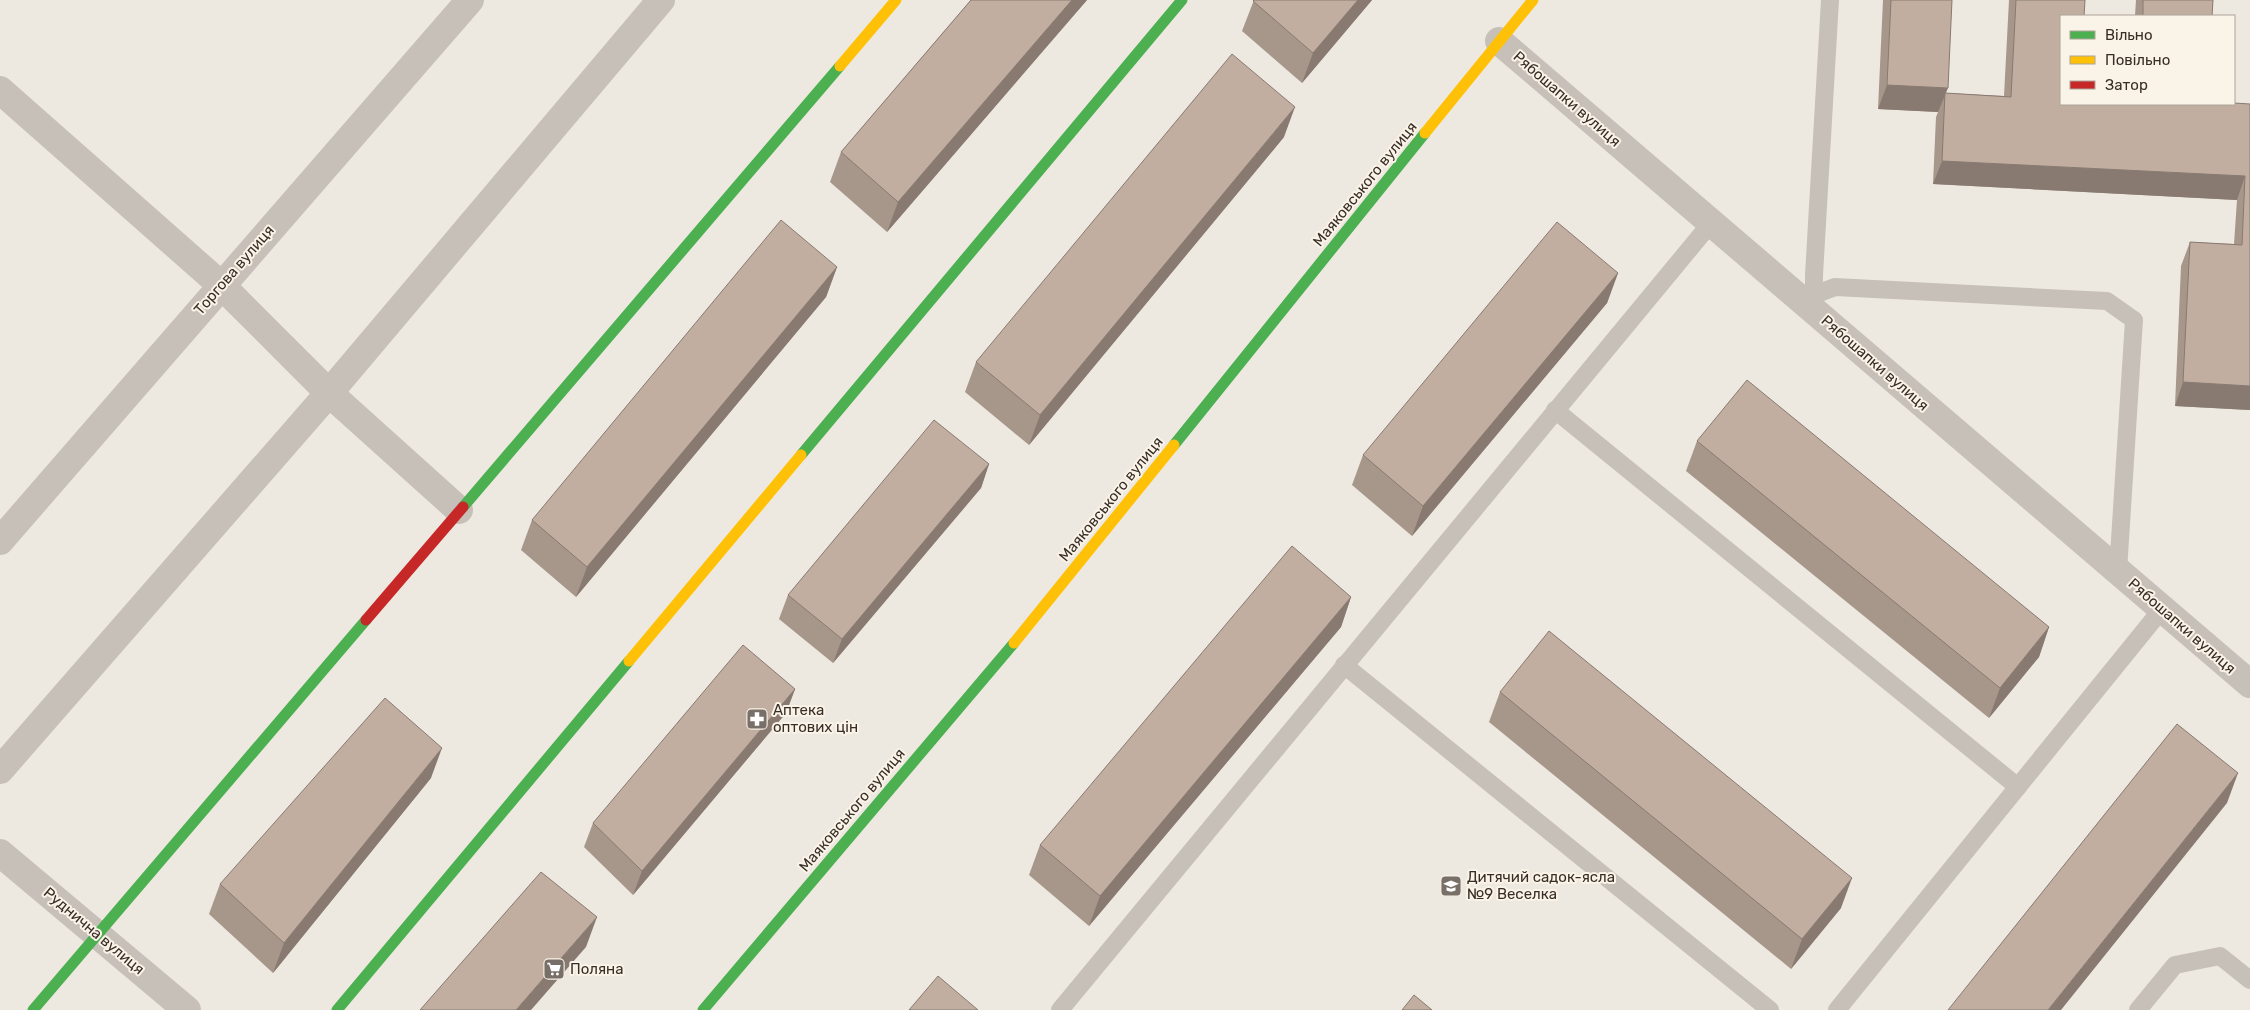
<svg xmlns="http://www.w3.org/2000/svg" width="2250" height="1010" font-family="Rubik,sans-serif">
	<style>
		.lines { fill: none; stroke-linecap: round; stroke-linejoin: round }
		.lane { stroke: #c7c0b9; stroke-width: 18 }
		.street { stroke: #c7c0b9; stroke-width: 28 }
		.fast { stroke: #4caf50; stroke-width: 11 }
		.slow { stroke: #ffc107; stroke-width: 11 }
		.jam { stroke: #c62828; stroke-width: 11 }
		.wall { fill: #a7968a }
		.shaded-wall { fill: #887a71 }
		.building { fill: #c2aea1; stroke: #887a71 }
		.labels { text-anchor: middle; stroke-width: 4; stroke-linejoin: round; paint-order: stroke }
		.street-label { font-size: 15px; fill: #382e27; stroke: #faf3e7 }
		.poi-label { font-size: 15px; fill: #382e27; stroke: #faf3e7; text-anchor: start }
	</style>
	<rect width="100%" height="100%" fill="#ede9e1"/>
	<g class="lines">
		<!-- lane -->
		<g class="lane">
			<path d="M 1819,293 L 1814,285 L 1814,275 L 1830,0"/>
			<path d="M 1807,305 L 1819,293 L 1835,287 L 2107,301 L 2134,320 L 2118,571"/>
			<path d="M 1555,410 L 2018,787"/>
			<path d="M 1344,665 L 1770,1010"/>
			<path d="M 1060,1010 L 1711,223"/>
			<path d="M 1837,1010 L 2162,609"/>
			<path d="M 2138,1010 L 2175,965 L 2220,956 L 2250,980"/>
		</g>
		<!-- street -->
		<g class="street">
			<path d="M 1499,41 L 2250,684"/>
			<path d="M 0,90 L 221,285 L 329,393 L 459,510"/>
			<path d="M 0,541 L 470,0"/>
			<path d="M 0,770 L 329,393 L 661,0"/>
			<path d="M 0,853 L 187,1010"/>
		</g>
		<!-- fast -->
		<g class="fast">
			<path d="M 1174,445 L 1425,133"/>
			<path d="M 801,455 L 1182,0"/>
			<path d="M 463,507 L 840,66"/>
			<path d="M 33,1010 L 366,620"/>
			<path d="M 337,1010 L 629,661"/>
			<path d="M 703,1010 L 1014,643"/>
		</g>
		<!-- slow -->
		<g class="slow">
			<path d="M 840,66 L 896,0"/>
			<path d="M 1425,133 L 1533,0"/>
			<path d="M 1014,643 L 1174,445"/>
			<path d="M 629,661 L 801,455"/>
		</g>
		<!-- jam -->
		<path class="jam" d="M 366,620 L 463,507"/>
	</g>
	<!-- wall -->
	<g class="wall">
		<path d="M 971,0 L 1087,0 L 887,232 L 830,182 L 841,152 Z"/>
		<path d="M 1254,0 L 1372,0 L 1302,83 L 1242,31 Z"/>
		<path d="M 1883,0 L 1952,0 L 1946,93 L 2004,96 L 2009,0 L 2085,0 L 2061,104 L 2250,104 L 2250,410 L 2175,406 L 2181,266 L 2190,242 L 2234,244 L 2237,200 L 1933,184 L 1936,117 L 1938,112 L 1878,109 Z"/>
		<path d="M 2136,0 L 2213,0 L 2212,16 L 2135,16 Z"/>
		<path d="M 1284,137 L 1029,445 L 965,392 L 976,362 Z"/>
		<path d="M 837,267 L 826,297 L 576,597 L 521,550 L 532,520 Z"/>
		<path d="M 1618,273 L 1607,303 L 1412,536 L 1352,485 L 1363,455 Z"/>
		<path d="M 1697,441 L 2049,627 L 2039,657 L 1989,718 L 1686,471 Z"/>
		<path d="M 989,464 L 981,488 L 833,663 L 779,619 L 788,595 Z"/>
		<path d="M 1351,597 L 1341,627 L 1089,926 L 1029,875 L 1040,845 Z"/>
		<path d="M 795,689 L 786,713 L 633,895 L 584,847 L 593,823 Z"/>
		<path d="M 1500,692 L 1841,908 L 1791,969 L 1489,722 Z"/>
		<path d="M 431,778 L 273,973 L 209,914 L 220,884 Z"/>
	</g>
	<!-- shaded-wall -->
	<g class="shaded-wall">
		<path d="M 1072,0 L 1087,0 L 887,232 L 898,202 Z"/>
		<path d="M 1358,0 L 1372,0 L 1302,83 L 1313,53 Z"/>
		<path d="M 1887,85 L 1948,88 L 1938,112 L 1878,109 Z"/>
		<path d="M 1295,107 L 1284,137 L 1029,445 L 1040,415 Z"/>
		<path d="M 1942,161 L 2245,176 L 2237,200 L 1933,184 Z"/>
		<path d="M 837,267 L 826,297 L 576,597 L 587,567 Z"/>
		<path d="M 1618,273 L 1607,303 L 1412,536 L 1423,506 Z"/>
		<path d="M 2183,382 L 2250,386 L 2250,410 L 2175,406 Z"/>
		<path d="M 989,464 L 981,488 L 833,663 L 842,639 Z"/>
		<path d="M 1351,597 L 1341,627 L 1089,926 L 1100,896 Z"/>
		<path d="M 2049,627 L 2039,657 L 1989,718 L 2000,688 Z"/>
		<path d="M 795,689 L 786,713 L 633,895 L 642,871 Z"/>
		<path d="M 442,748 L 431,778 L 273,973 L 284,943 Z"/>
		<path d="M 2238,773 L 2227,803 L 2061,1010 L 2048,1010 Z"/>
		<path d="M 1852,878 L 1841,908 L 1791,969 L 1802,939 Z"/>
		<path d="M 597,917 L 586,947 L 531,1010 L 516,1010 Z"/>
	</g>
	<!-- building -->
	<g class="building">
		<path d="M 971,0 L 1072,0 L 898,202 L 841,152 Z"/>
		<path d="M 1254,0 L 1358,0 L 1313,53 L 1253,1 Z"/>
		<path d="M 1891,0 L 1952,0 L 1948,88 L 1887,85 Z"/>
		<path d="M 2016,0 L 2085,0 L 2084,16 L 2061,16 L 2061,104 L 2234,103 L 2250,104 L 2250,386 L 2183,382 L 2190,242 L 2242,245 L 2245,176 L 1942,161 L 1945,93 L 2011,97 Z"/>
		<path d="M 2143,0 L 2213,0 L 2212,16 L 2143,16 Z"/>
		<path d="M 1232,54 L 1295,107 L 1040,415 L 976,362 Z"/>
		<path d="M 781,220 L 837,267 L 587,567 L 532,520 Z"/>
		<path d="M 1557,222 L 1618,273 L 1423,506 L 1363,455 Z"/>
		<path d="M 1747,380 L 2049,627 L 2000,688 L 1697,441 Z"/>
		<path d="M 934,420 L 989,464 L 842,639 L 788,595 Z"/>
		<path d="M 1292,546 L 1351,597 L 1100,896 L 1040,845 Z"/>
		<path d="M 1549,631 L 1852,878 L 1802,939 L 1500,692 Z"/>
		<path d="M 743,645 L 795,689 L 642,871 L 593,823 Z"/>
		<path d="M 385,698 L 442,748 L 284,943 L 220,884 Z"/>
		<path d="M 2177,724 L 2238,773 L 2048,1010 L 1948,1010 Z"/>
		<path d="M 541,872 L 597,917 L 516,1010 L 420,1010 Z"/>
		<path d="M 938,976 L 978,1010 L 909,1010 Z"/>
		<path d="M 1414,995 L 1432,1010 L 1402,1010 Z"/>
	</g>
	<!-- icons -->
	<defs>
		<g id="pharmacy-square" transform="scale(1.125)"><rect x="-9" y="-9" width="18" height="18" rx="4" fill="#776f68" stroke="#faf3e7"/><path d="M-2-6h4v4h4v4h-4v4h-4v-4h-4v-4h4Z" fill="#fff"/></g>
		<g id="school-square" transform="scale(1.125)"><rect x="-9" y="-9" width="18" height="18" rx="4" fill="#776f68" stroke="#faf3e7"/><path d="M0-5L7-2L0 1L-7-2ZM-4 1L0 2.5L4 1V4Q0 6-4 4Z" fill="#fff"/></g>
		<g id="supermarket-square" transform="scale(1.125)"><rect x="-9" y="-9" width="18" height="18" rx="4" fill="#776f68" stroke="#faf3e7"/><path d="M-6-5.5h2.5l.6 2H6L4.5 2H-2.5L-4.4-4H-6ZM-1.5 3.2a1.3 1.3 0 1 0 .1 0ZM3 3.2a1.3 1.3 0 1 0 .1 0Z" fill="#fff"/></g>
	</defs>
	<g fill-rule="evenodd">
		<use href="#pharmacy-square" x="757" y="719"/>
		<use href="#school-square" x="1451" y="886"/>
		<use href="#supermarket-square" x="554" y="969"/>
	</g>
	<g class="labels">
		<!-- street labels -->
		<g class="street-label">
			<text transform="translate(1567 99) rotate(41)" y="5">Рябошапки вулиця</text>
			<text transform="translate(1365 184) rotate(-51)" y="5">Маяковського вулиця</text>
			<text transform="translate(234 270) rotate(-49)" y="5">Торгова вулиця</text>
			<text transform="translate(1875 363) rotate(41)" y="5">Рябошапки вулиця</text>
			<text transform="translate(1111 499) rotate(-51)" y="5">Маяковського вулиця</text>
			<text transform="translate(2182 626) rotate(41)" y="5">Рябошапки вулиця</text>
			<text transform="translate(852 810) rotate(-50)" y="5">Маяковського вулиця</text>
			<text transform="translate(94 931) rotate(40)" y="5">Руднична вулиця</text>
		</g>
		<!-- poi labels -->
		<g class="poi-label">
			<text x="773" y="715">Аптека<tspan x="773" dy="17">оптових цін</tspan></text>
			<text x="1467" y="882">Дитячий садок-ясла<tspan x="1467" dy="17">№9 Веселка</tspan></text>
			<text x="570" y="974">Поляна</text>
		</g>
	</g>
	<!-- legend -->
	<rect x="2060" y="15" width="175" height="90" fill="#faf3e7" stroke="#aca49a"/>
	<rect x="2070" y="31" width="25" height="8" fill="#4caf50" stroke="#aca49a"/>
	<text x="2105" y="40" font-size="15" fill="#382e27">Вільно</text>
	<rect x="2070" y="56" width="25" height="8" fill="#ffc107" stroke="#aca49a"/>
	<text x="2105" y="65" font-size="15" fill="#382e27">Повільно</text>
	<rect x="2070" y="81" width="25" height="8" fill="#c62828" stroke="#aca49a"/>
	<text x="2105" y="90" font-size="15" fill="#382e27">Затор</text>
</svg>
